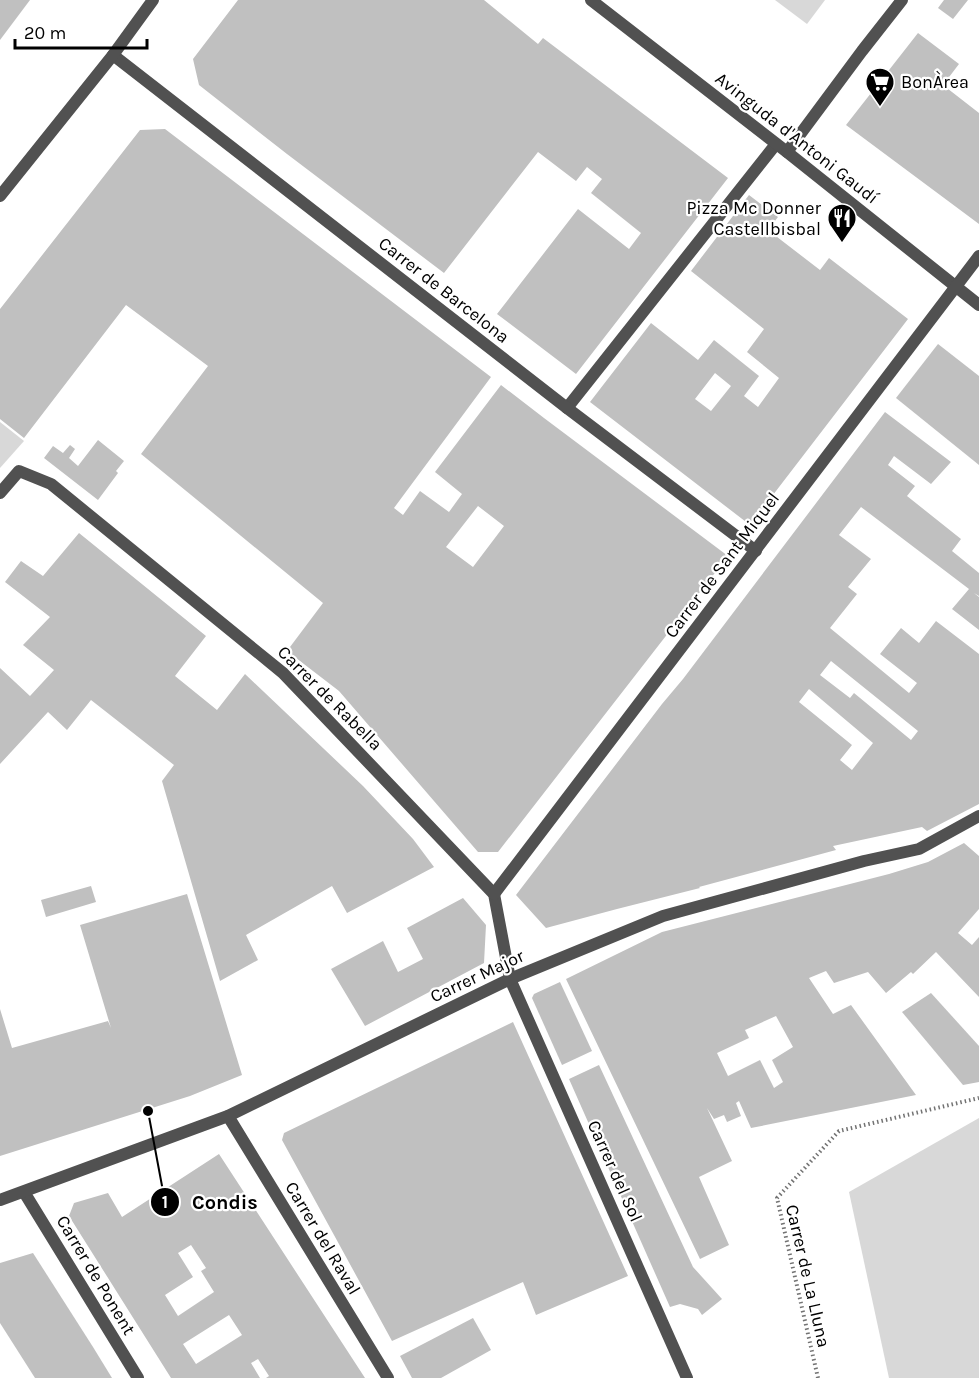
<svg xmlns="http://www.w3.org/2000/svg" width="979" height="1378" font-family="Karla,sans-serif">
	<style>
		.green { fill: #d8d8d8 }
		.building { fill: #c0c0c0; fill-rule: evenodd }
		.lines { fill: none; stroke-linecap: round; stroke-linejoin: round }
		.path { stroke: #737373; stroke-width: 4; stroke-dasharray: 1.5 3; stroke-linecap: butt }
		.lane { stroke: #515151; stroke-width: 12 }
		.street { stroke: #515151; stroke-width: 12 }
		.labels { text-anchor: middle; stroke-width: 4.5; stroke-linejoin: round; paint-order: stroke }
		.poi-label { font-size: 18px; fill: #000; stroke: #fff; text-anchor: start }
		.street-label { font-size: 18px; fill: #000; stroke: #fff }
		.leader { fill: none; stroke: #000; stroke-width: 2 }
		.callout-dot { fill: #000; stroke: #fff; stroke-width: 2 }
		.mark-label { font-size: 18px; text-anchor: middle; font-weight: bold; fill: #fff }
		.callout-label { font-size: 20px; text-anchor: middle; font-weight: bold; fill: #000; stroke: #fff; stroke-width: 4.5; stroke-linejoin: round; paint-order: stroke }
	</style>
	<rect width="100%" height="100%" fill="#fff"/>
	<!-- green -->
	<g class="green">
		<path d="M 775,0 L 825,0 L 807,24 Z"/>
		<path d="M 0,422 L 24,441 L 0,468 Z"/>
		<path d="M 979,1118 L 979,1378 L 889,1378 L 849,1192 Z"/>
	</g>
	<!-- building -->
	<g class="building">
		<path d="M 0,0 L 30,0 L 0,40 Z"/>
		<path d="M 238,0 L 484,0 L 538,44 L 543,38 L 728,178 L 576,374 L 497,314 L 578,209 L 629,249 L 641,233 L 591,193 L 602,179 L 587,167 L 576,181 L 538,152 L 444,273 L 287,154 L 199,85 L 193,59 Z"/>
		<path d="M 944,0 L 968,0 L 953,19 L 938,8 Z"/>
		<path d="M 918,33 L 959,64 L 943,85 L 979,113 L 979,224 L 846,125 Z"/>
		<path d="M 165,129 L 491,377 L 394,508 L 403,515 L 420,491 L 449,512 L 462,494 L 435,472 L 501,385 L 544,418 L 728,556 L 498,852 L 478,852 L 339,691 L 287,651 L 323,603 L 141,454 L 208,366 L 126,305 L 24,438 L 0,419 L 0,309 L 140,130 ZM 478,506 L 504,526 L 473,567 L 446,547 Z"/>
		<path d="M 749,195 L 778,217 L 768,230 L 820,270 L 829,258 L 908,319 L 750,525 L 590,402 L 651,323 L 698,360 L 714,340 L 759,376 L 744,396 L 758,407 L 779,378 L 747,352 L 764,329 L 691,271 ZM 715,373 L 731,386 L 711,411 L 695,399 Z"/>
		<path d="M 938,344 L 979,376 L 979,465 L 896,398 Z"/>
		<path d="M 885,412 L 951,462 L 931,484 L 894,456 L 888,465 L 915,486 L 907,496 L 961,539 L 952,551 L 979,573 L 979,596 L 974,593 L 979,597 L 979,630 L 952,609 L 969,589 L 861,507 L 839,535 L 871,559 L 848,587 L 857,594 L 830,628 L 909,693 L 917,683 L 880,654 L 901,628 L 919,643 L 936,621 L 979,654 L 979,804 L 927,831 L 922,827 L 833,846 L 836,850 L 699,887 L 700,888 L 617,909 L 546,928 L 516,895 L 662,704 L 683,679 ZM 831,661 L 918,731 L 911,740 L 854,693 L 850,698 L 820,675 ZM 809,689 L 873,743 L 852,770 L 840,760 L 852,745 L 799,702 Z"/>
		<path d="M 98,440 L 124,461 L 116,471 L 118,473 L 98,500 L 44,458 L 53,446 L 63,453 L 70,445 L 75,449 L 69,458 L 78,466 Z"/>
		<path d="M 79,533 L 206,636 L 175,676 L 217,710 L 245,674 L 363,786 L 413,839 L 434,867 L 347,913 L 332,886 L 246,935 L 258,960 L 220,981 L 162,781 L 174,765 L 91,700 L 67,730 L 48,712 L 0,764 L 0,668 L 30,696 L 54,670 L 23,645 L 50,617 L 5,582 L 21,561 L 43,576 Z"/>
		<path d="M 964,843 L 979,856 L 979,909 L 958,933 L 972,945 L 979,937 L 979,997 L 936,952 L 913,974 L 911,972 L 886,993 L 868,972 L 834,983 L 826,971 L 809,978 L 833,1014 L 851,1005 L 916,1095 L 751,1128 L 739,1101 L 736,1103 L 741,1116 L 727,1122 L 724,1115 L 714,1119 L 707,1108 L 732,1161 L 699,1177 L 729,1245 L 700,1259 L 566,979 L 662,932 L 889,874 L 928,862 ZM 776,1016 L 793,1047 L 772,1060 L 783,1082 L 774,1088 L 760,1060 L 728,1076 L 717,1053 L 749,1038 L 745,1030 Z"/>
		<path d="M 91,886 L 96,902 L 46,917 L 41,900 Z"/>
		<path d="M 187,894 L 242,1075 L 190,1096 L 0,1156 L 0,1009 L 12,1048 L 108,1021 L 111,1028 L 80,925 Z"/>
		<path d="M 463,898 L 486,925 L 484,963 L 365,1026 L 331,969 L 383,941 L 398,972 L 423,959 L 407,928 Z"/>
		<path d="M 560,982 L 592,1051 L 562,1065 L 532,998 L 534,994 Z"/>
		<path d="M 931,993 L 979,1046 L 979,1082 L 963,1085 L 902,1012 Z"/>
		<path d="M 513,1022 L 628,1276 L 536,1315 L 523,1282 L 392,1341 L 282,1140 L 284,1133 Z"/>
		<path d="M 599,1065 L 693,1267 L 722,1299 L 702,1315 L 698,1309 L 680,1304 L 670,1307 L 569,1079 Z"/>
		<path d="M 219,1154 L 268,1229 L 365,1378 L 266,1378 L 269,1376 L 258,1359 L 251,1363 L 260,1378 L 171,1378 L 69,1216 L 74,1203 L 108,1193 L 122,1217 ZM 191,1245 L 206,1268 L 201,1271 L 214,1292 L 178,1316 L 165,1295 L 193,1277 L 178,1253 ZM 229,1315 L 242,1335 L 196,1364 L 183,1344 Z"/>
		<path d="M 33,1253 L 93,1347 L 112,1378 L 35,1378 L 0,1323 L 0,1263 Z"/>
		<path d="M 473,1318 L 491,1350 L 441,1378 L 412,1378 L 400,1356 Z"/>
	</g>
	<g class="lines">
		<!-- path -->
		<path class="path" d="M 818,1378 L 777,1198 L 839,1131 L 979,1098"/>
		<!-- lane -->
		<path class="lane" d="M 567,408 L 776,144"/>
		<!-- street -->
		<g class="street">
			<path d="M 591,0 L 787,152 L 979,305"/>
			<path d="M 113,55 L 567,408 L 756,551"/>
			<path d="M 787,152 L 862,51 L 902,0"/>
			<path d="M 0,196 L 113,55 L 153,0"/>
			<path d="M 0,493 L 19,471 L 51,484 L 283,673 L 494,894 L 510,979 L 687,1378"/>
			<path d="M 494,894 L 979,256"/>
			<path d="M 228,1116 L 388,1378"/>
			<path d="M 24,1192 L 138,1378"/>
			<path d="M 0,1200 L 228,1116 L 510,979 L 663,916 L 864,861 L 919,849 L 979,816"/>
		</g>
	</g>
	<!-- icons -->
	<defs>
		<g id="supermarket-pin" transform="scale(1.5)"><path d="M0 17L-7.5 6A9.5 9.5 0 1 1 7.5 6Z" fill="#000" stroke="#fff"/><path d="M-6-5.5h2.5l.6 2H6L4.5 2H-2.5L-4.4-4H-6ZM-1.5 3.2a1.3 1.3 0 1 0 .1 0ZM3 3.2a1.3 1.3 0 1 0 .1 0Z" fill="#fff"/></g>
		<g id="restaurant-pin" transform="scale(1.5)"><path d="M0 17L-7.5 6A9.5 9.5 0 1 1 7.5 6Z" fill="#000" stroke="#fff"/><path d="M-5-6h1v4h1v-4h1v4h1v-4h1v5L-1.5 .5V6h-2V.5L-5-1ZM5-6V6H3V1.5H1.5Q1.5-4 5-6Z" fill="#fff"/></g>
	</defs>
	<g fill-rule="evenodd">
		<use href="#supermarket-pin" x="880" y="82"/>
		<use href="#restaurant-pin" x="842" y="218"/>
	</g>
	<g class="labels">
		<!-- poi labels -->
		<g class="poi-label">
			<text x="901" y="88">BonÀrea</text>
			<text x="821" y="214" text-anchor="end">Pizza Mc Donner<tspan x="821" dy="21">Castellbisbal</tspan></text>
		</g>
		<!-- street labels -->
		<g class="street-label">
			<text transform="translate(797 138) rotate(38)" y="6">Avinguda d'Antoni Gaudí</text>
			<text transform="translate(444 290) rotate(38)" y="6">Carrer de Barcelona</text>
			<text transform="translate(722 565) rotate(-53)" y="6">Carrer de Sant Miquel</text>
			<text transform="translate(330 698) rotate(45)" y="6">Carrer de Rabella</text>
			<text transform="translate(477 976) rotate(-25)" y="6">Carrer Major</text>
			<text transform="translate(615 1171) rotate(66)" y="6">Carrer del Sol</text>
			<text transform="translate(323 1238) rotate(59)" y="6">Carrer del Raval</text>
			<text transform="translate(96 1275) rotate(59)" y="6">Carrer de Ponent</text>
			<text transform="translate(808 1276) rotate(77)" y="6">Carrer de La Lluna</text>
		</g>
	</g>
	<!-- callouts -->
	<path class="leader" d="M148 1111L165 1202"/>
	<g class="callout-dot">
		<circle cx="148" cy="1111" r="6"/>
		<circle cx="165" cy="1202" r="15"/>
	</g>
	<g class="mark-label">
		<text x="165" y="1208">1</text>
	</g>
	<g class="callout-label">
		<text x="225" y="1209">Condis</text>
	</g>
	<!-- scale -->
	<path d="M15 39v9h132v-9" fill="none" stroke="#000000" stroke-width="3"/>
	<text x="24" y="39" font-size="18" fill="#000000" stroke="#ffffff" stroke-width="4.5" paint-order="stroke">20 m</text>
</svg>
